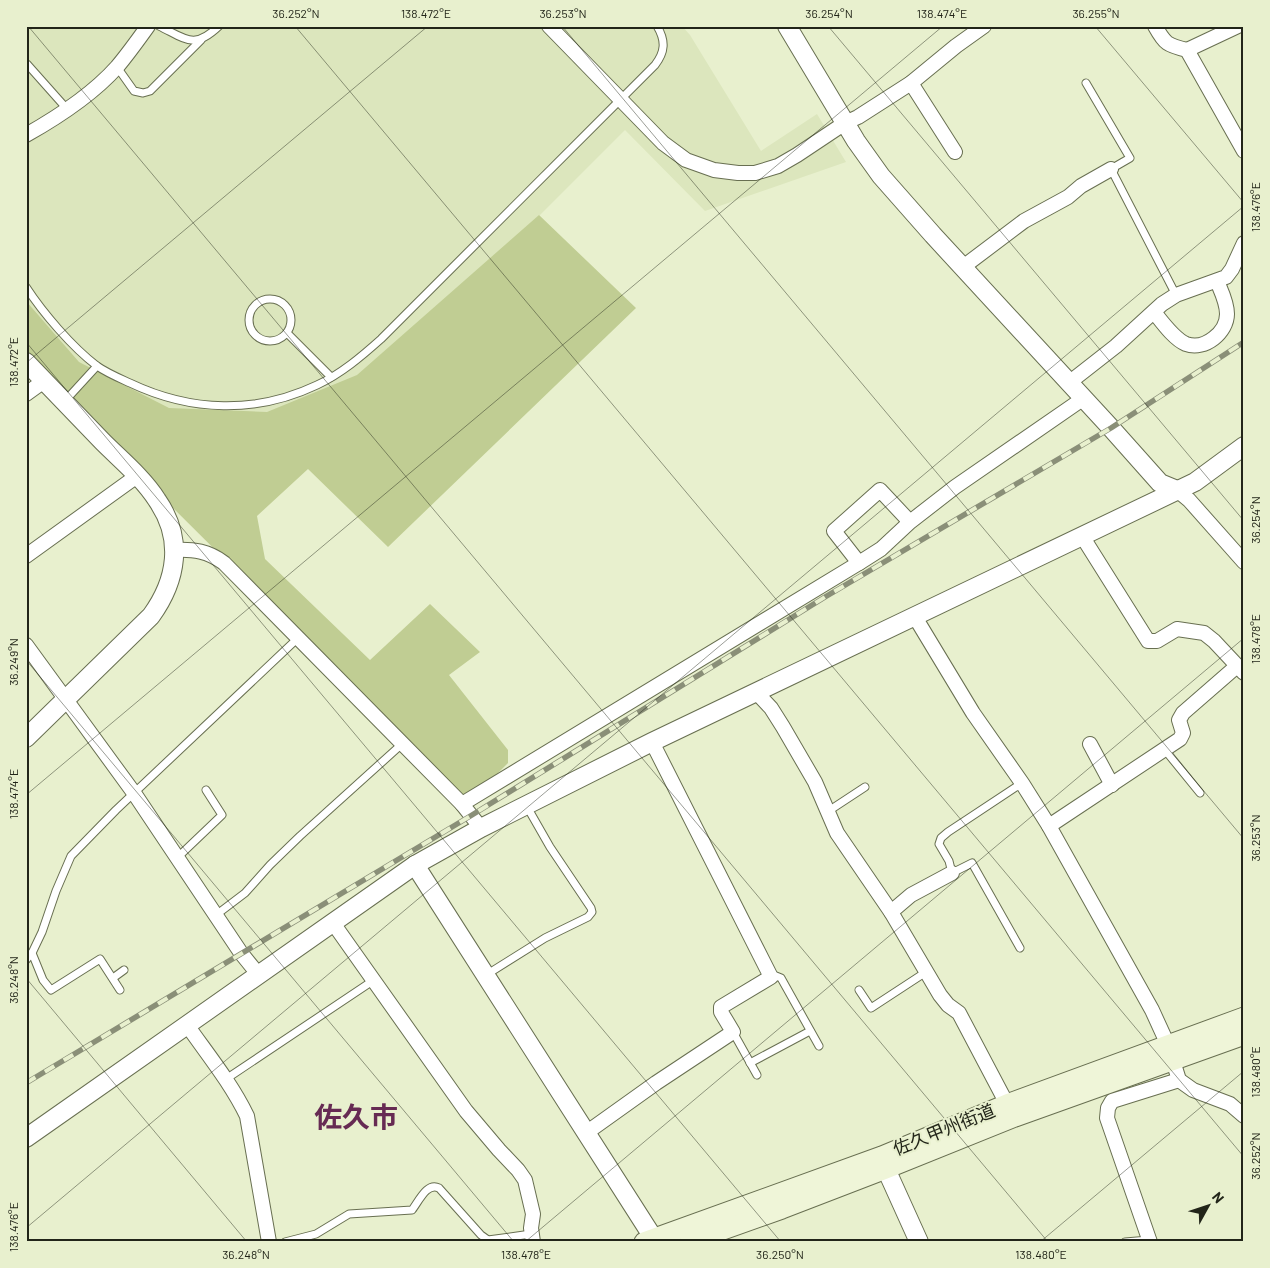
<svg xmlns="http://www.w3.org/2000/svg" width="1270" height="1268" font-family="Barlow,'Noto Sans JP',sans-serif">
	<style>
		.built { fill: #dce6bd }
		.green { fill: #c0cd93 }
		.lines { fill: none; stroke-linecap: round; stroke-linejoin: round }
		.service-casing { stroke: #686f51; stroke-width: 9 }
		.minor-casing { stroke: #686f51; stroke-width: 16 }
		.tertiary-casing { stroke: #686f51; stroke-width: 20 }
		.secondary-casing { stroke: #686f51; stroke-width: 21 }
		.service { stroke: #fff; stroke-width: 7 }
		.minor { stroke: #fff; stroke-width: 14 }
		.tertiary { stroke: #fff; stroke-width: 18 }
		.secondary { stroke: #eff5d8; stroke-width: 19 }
		.rail-casing { stroke: #8a8f78; stroke-width: 5.5 }
		.rail { stroke: #e8f0ce; stroke-width: 4; stroke-dasharray: 11; stroke-linecap: butt }
		.ticks { fill: none; stroke: #222519; stroke-width: 1; stroke-opacity: 0.45 }
		.labels { text-anchor: middle; stroke-width: 4; stroke-linejoin: round; paint-order: stroke }
		.street-label { font-size: 18px; fill: #222519; stroke: #e8f0ce }
		.town-label { font-size: 28px; font-weight: bold; fill: #662a53; stroke: #e8f0ce }
		.neatline { fill: none; stroke: #222519; stroke-width: 2 }
		.ticks-label { font-size: 12px; text-anchor: middle; fill: #222519 }
	</style>
	<rect width="100%" height="100%" fill="#e8f0ce"/>
	<!-- built -->
	<path class="built" d="M 26,26 L 682,26 L 690,35 L 761,151 L 817,114 L 846,162 L 705,211 L 625,130 L 214,541 L 26,351 Z"/>
	<!-- green -->
	<path class="green" d="M 539,215 L 636,308 L 388,547 L 308,469 L 257,516 L 265,559 L 370,660 L 430,604 L 480,652 L 449,675 L 508,750 L 508,763 L 492,779 L 462,795 L 165,500 L 26,356 L 26,301 L 79,362 L 169,408 L 267,412 L 357,375 Z"/>
	<g class="lines">
		<!-- service casing -->
		<g class="service-casing">
			<g id="service">
				<path d="M 159,26 C 186,39 194,50 219,26"/>
				<path d="M 27,64 L 67,109"/>
				<path d="M 117,67 L 134,91 L 143,93 L 150,91 L 201,40"/>
				<path d="M 1086,83 L 1130,158 L 1111,169 L 1176,295"/>
				<path d="M 26,287 C 43,313 72,347 97,366 C 107,373 119,378 130,383 C 191,412 256,414 317,385 C 341,374 362,356 381,339 L 655,65 C 665,52 666,41 657,26"/>
				<circle cx="270" cy="320" r="21"/>
				<path d="M 287,333 L 331,377"/>
				<path d="M 64,402 L 97,366"/>
				<path d="M 1165,750 L 1200,793"/>
				<path d="M 827,812 L 865,787"/>
				<path d="M 178,857 L 222,815 L 206,790"/>
				<path d="M 216,915 L 245,893 L 270,865 L 300,836 L 402,744"/>
				<path d="M 1020,948 L 972,863 L 952,873 L 949,861 L 939,844 L 941,838 L 948,832 L 1022,783"/>
				<path d="M 32,953 L 43,980 L 51,990 L 100,959 L 120,990"/>
				<path d="M 26,960 L 32,953 L 42,932 L 56,891 L 71,856 L 116,810 L 298,638"/>
				<path d="M 486,975 L 545,938 L 588,917 L 592,912 L 591,908 L 550,847 L 526,805"/>
				<path d="M 771,977 L 776,976 L 781,978 L 819,1046"/>
				<path d="M 113,978 L 124,970"/>
				<path d="M 859,990 L 871,1008 L 926,972"/>
				<path d="M 733,1032 L 757,1075"/>
				<path d="M 750,1063 L 810,1031"/>
				<path d="M 226,1079 L 374,980"/>
				<path d="M 285,1242 L 316,1234 L 349,1214 L 412,1210 C 419,1201 427,1182 439,1188 L 481,1235 L 488,1240 L 531,1234"/>
				<path d="M 1125,1242 L 1149,1240"/>
			</g>
		</g>
		<!-- minor casing -->
		<g class="minor-casing">
			<g id="minor">
				<path d="M 549,26 L 663,143 L 686,160 L 714,170 L 738,173 L 755,173 L 778,166 L 797,155 L 845,123 L 858,117 L 911,83 L 956,46 L 984,26"/>
				<path d="M 1155,26 C 1165,44 1167,45 1187,50 L 1244,151"/>
				<path d="M 1187,50 L 1238,26"/>
				<path d="M 911,83 L 955,152"/>
				<path d="M 26,135 C 58,117 92,95 117,67 C 128,54 138,40 148,26"/>
				<path d="M 963,267 L 1024,221 L 1068,197 L 1081,186 L 1111,169"/>
				<path d="M 1154,312 C 1162,322 1174,339 1186,344 C 1205,351 1227,332 1227,314 C 1227,302 1221,291 1217,281"/>
				<path d="M 1070,382 L 1116,346 L 1162,304 L 1176,295 L 1226,277 L 1232,269 L 1244,243"/>
				<path d="M 26,394 L 44,381"/>
				<path d="M 1177,490 L 1189,500 L 1244,562"/>
				<path d="M 910,522 L 880,490 L 834,531 L 859,563 L 881,549 L 910,522 L 955,487 L 1084,398"/>
				<path d="M 1082,536 L 1148,641 L 1157,641 L 1177,629 L 1204,633 L 1214,641 L 1244,673"/>
				<path d="M 174,550 C 194,549 208,551 224,563 L 462,804 L 481,828"/>
				<path d="M 26,556 L 137,476"/>
				<path d="M 915,617 L 973,713 L 1022,783 L 1049,826 L 1152,1010 L 1168,1045 L 1179,1080 L 1193,1090 L 1230,1104 L 1244,1116"/>
				<path d="M 26,645 L 134,793 L 241,953 L 258,974"/>
				<path d="M 756,692 L 771,708 L 783,727 L 815,782 L 837,833 L 891,912 L 940,995 L 948,1005 L 959,1013 L 1007,1104"/>
				<path d="M 1090,744 L 1112,785"/>
				<path d="M 462,804 L 859,563"/>
				<path d="M 1049,826 L 1180,739 L 1183,733 L 1179,720 L 1183,713 L 1237,666"/>
				<path d="M 891,912 L 911,895 L 952,873"/>
				<path d="M 333,923 L 466,1111 L 499,1150 L 518,1170 L 525,1180 L 533,1214 L 531,1228 L 533,1242"/>
				<path d="M 187,1025 C 208,1055 231,1083 247,1116 L 269,1242"/>
				<path d="M 586,1133 L 656,1083 L 733,1032 L 721,1012 L 721,1007 L 771,977 L 652,742"/>
				<path d="M 1150,1242 L 1107,1118 L 1108,1108 L 1112,1101 L 1179,1080"/>
			</g>
		</g>
		<!-- tertiary casing -->
		<g class="tertiary-casing">
			<g id="tertiary">
				<path d="M 787,26 L 856,141 L 881,176 L 933,235 L 1111,428 L 1160,483 L 1177,490"/>
				<path d="M 26,362 C 52,389 77,415 103,442 C 121,460 143,478 157,500 C 184,539 177,580 151,616 L 26,738"/>
				<path d="M 415,865 L 656,1242"/>
				<path d="M 26,1138 L 415,865 L 481,828 L 652,742 L 1195,482 L 1244,446"/>
				<path d="M 886,1169 L 919,1242"/>
			</g>
		</g>
		<!-- secondary casing -->
		<g class="secondary-casing">
			<g id="secondary">
				<path d="M 644,1242 L 882,1156 L 1007,1104 L 1244,1017"/>
				<path d="M 689,1242 L 782,1209 L 886,1169 L 1015,1117 L 1244,1035"/>
			</g>
		</g>
		<!-- service -->
		<use href="#service" class="service"/>
		<!-- minor -->
		<use href="#minor" class="minor"/>
		<!-- tertiary -->
		<use href="#tertiary" class="tertiary"/>
		<!-- secondary -->
		<use href="#secondary" class="secondary"/>
		<!-- rail casing -->
		<g class="rail-casing">
			<path id="rail" d="M 26,1083 L 472,815 L 825,597 L 1111,428 L 1244,342"/>
		</g>
		<!-- rail -->
		<use href="#rail" class="rail"/>
	</g>
	<!-- ticks -->
	<path class="ticks" d="M 28,26 L 1048,1242M 295,26 L 1244,1157M 562,26 L 1244,839M 828,26 L 1244,521M 1095,26 L 1244,203M 26,342 L 781,1242M 26,363 L 428,26M 26,660 L 514,1242M 26,795 L 943,26M 26,978 L 247,1242M 26,1228 L 1244,206M 525,1242 L 1244,638M 1040,1242 L 1244,1071"/>
	<g class="labels">
		<!-- street labels -->
		<g class="street-label">
			<text transform="translate(944 1130) rotate(-22)" y="6">佐久甲州街道</text>
		</g>
		<!-- town labels -->
		<g class="town-label">
			<text x="356" y="1127">佐久市</text>
		</g>
	</g>
	<!-- border -->
	<rect width="1270" height="1268" fill="none" stroke="#e8f0ce" stroke-width="55"/>
	<!-- north arrow -->
	<g transform="translate(1208 1206) rotate(50)" stroke="#e8f0ce" stroke-width="4" paint-order="stroke">
	<path d="M0-4L9 19L0 12L-9 19Z" fill="#222519"/>
	<text y="-8" font-size="14" font-weight="bold" text-anchor="middle" fill="#222519">N</text>
	</g>
	<rect x="28" y="28" width="1214" height="1212" class="neatline"/>
	<g class="ticks-label">
		<text x="296" y="18">36.252°N</text>
		<text x="426" y="18">138.472°E</text>
		<text x="563" y="18">36.253°N</text>
		<text x="829" y="18">36.254°N</text>
		<text x="942" y="18">138.474°E</text>
		<text x="1096" y="18">36.255°N</text>
		<text transform="translate(1256 207) rotate(-90)" y="4">138.476°E</text>
		<text transform="translate(14 362) rotate(-90)" y="4">138.472°E</text>
		<text transform="translate(1256 520) rotate(-90)" y="4">36.254°N</text>
		<text transform="translate(1256 639) rotate(-90)" y="4">138.478°E</text>
		<text transform="translate(14 662) rotate(-90)" y="4">36.249°N</text>
		<text transform="translate(14 794) rotate(-90)" y="4">138.474°E</text>
		<text transform="translate(1256 838) rotate(-90)" y="4">36.253°N</text>
		<text transform="translate(14 980) rotate(-90)" y="4">36.248°N</text>
		<text transform="translate(1256 1072) rotate(-90)" y="4">138.480°E</text>
		<text transform="translate(1256 1156) rotate(-90)" y="4">36.252°N</text>
		<text transform="translate(14 1227) rotate(-90)" y="4">138.476°E</text>
		<text x="246" y="1259">36.248°N</text>
		<text x="526" y="1259">138.478°E</text>
		<text x="780" y="1259">36.250°N</text>
		<text x="1041" y="1259">138.480°E</text>
	</g>
</svg>
